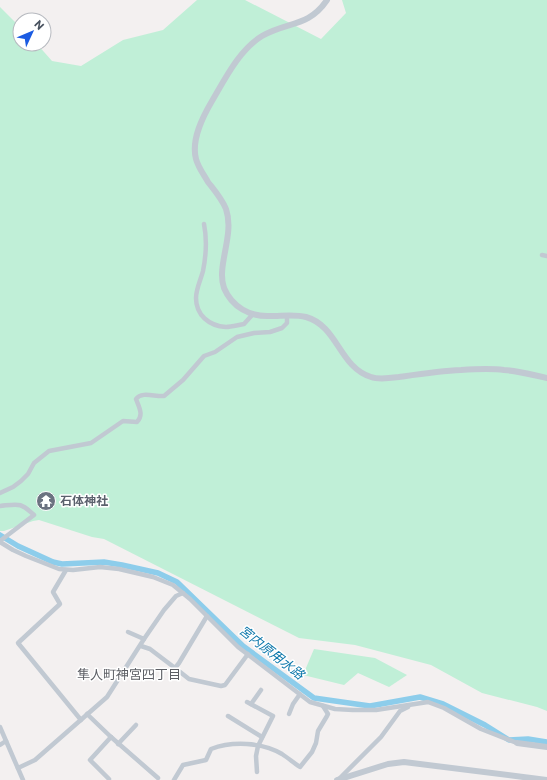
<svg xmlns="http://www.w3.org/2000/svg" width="547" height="780" font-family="Commissioner,'Noto Sans JP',sans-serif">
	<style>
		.green { fill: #c0efd7 }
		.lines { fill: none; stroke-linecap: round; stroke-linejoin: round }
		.canal { stroke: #8dcdeb; stroke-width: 5.5 }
		.minor { stroke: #c1c9d2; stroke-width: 4.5 }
		.tertiary { stroke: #c1c9d2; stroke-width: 6 }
		.labels { text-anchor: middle; stroke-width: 3; stroke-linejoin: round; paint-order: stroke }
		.worship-label { font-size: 12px; font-weight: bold; fill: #5b616d; stroke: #fff; text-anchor: start }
		.water-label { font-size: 13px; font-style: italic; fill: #0e78ab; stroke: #fff }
		.neighbourhood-label { font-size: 13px; fill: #5d5f65; stroke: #fff }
	</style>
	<rect width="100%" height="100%" fill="#f3f0f0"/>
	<!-- green -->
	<g class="green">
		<path d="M 197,0 L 245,0 L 321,39 L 346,13 L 342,0 L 547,0 L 547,711 L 537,707 L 482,693 L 431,665 L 355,645 L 299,638 L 104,539 L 92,537 L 39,520 L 33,521 L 4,531 L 0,531 L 0,7 L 20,27 L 20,44 L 37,44 L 52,61 L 81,66 L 123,40 L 163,30 Z"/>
		<path d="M 314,649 L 375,658 L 407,675 L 389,687 L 358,673 L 344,685 L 303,675 Z"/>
	</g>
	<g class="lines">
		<!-- canal -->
		<path class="canal" d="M 0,535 L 18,546 L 53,562 L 62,564 L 104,562 L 122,565 L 158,573 L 177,582 L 243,646 L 314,698 L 370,706 L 420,697 L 443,704 L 485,725 L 509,740 L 528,739 L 547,742"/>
		<!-- minor -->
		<g class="minor">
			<path d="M 204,224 C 207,239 206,256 203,271 C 201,279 196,289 196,298 C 196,315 209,326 226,327 C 231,327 238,325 244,324 L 253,314"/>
			<path d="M 542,255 L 547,256"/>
			<path d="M 0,493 L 13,487 L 21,481 L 28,474 L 34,463 L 49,451 L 91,443 L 123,421 L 137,422 C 144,415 139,407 136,399 C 142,391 155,397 164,396 L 183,380 L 204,356 L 215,352 L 237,337 L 254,333 L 270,332 L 282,328 L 287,323 L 287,316"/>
			<path d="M 0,506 C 19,504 20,502 34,515 L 0,541"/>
			<path d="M 0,542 L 13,550 L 26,556 L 59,569 L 73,570 L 100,567 L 119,569 L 153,577 L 173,585 L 190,599 L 238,647 L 310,702 L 335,709 L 353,710 L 376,710 L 428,702 L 444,708 L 481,729 L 517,743"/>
			<path d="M 66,570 L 53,592 L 60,604 L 18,643 L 81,720"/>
			<path d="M 128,632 L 144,639"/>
			<path d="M 141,646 L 150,649 L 175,668 L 179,663 L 207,616"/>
			<path d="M 175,668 L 189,679 L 221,686 L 225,685 L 248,654"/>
			<path d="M 247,702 L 273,716 L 258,746 L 256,756 L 257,772"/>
			<path d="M 251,704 L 261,690"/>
			<path d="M 87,714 L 111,737 L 158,778"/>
			<path d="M 289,714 L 293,704 L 300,694"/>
			<path d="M 228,716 L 262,737"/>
			<path d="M 0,727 L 23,780"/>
			<path d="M 118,744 L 136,725"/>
			<path d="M 0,745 L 6,741"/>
			<path d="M 18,768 L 35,760 L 107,697 L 144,639 L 164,610 L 176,596 L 183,593"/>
			<path d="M 109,779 L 90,760 L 111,737"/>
			<path d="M 339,779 L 381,737 L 400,711 L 408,707"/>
			<path d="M 174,780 L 183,765 L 206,760 L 211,749 C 232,741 262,742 282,754 C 288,758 294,763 300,767 L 312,752 L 316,743 L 318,731 L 327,716 L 328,714 L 323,706"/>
		</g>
		<!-- tertiary -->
		<g class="tertiary">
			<path d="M 327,0 C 308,28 287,21 262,36 C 239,50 225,79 212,101 C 202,118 191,140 196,159 C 198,167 204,175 208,182 C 215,191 222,199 226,209 C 235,235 216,266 224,288 C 232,307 250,317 270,316 C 282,316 295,314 306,317 C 338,326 339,367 371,377 C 379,380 391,378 399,377 C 420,374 440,371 461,370 C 475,369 490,368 504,370 C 519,371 533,375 547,378"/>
			<path d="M 517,743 L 547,747"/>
			<path d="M 337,780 L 388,764 L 404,762 L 547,780"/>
		</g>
	</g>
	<!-- icons -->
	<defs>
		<g id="temple-disc" transform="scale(1)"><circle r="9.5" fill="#6b7280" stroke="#fff"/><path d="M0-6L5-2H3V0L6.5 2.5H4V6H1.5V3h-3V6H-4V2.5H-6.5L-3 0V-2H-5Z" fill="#fff"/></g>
	</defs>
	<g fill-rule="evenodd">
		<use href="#temple-disc" x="46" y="501"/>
	</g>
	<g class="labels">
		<!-- worship labels -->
		<g class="worship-label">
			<text x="60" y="505">石体神社</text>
		</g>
		<!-- water labels -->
		<g class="water-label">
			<text transform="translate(272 652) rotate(38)" y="5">宮内原用水路</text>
		</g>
		<!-- neighbourhood labels -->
		<g class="neighbourhood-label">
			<text x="129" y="679">隼人町神宮四丁目</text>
		</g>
	</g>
	<!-- north arrow -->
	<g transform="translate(32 32) rotate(46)"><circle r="19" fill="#ffffff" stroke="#b6b9bf"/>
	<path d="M0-3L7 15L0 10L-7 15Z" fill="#1b5be2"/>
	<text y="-6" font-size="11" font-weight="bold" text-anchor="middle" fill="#48515e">N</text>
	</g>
</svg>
